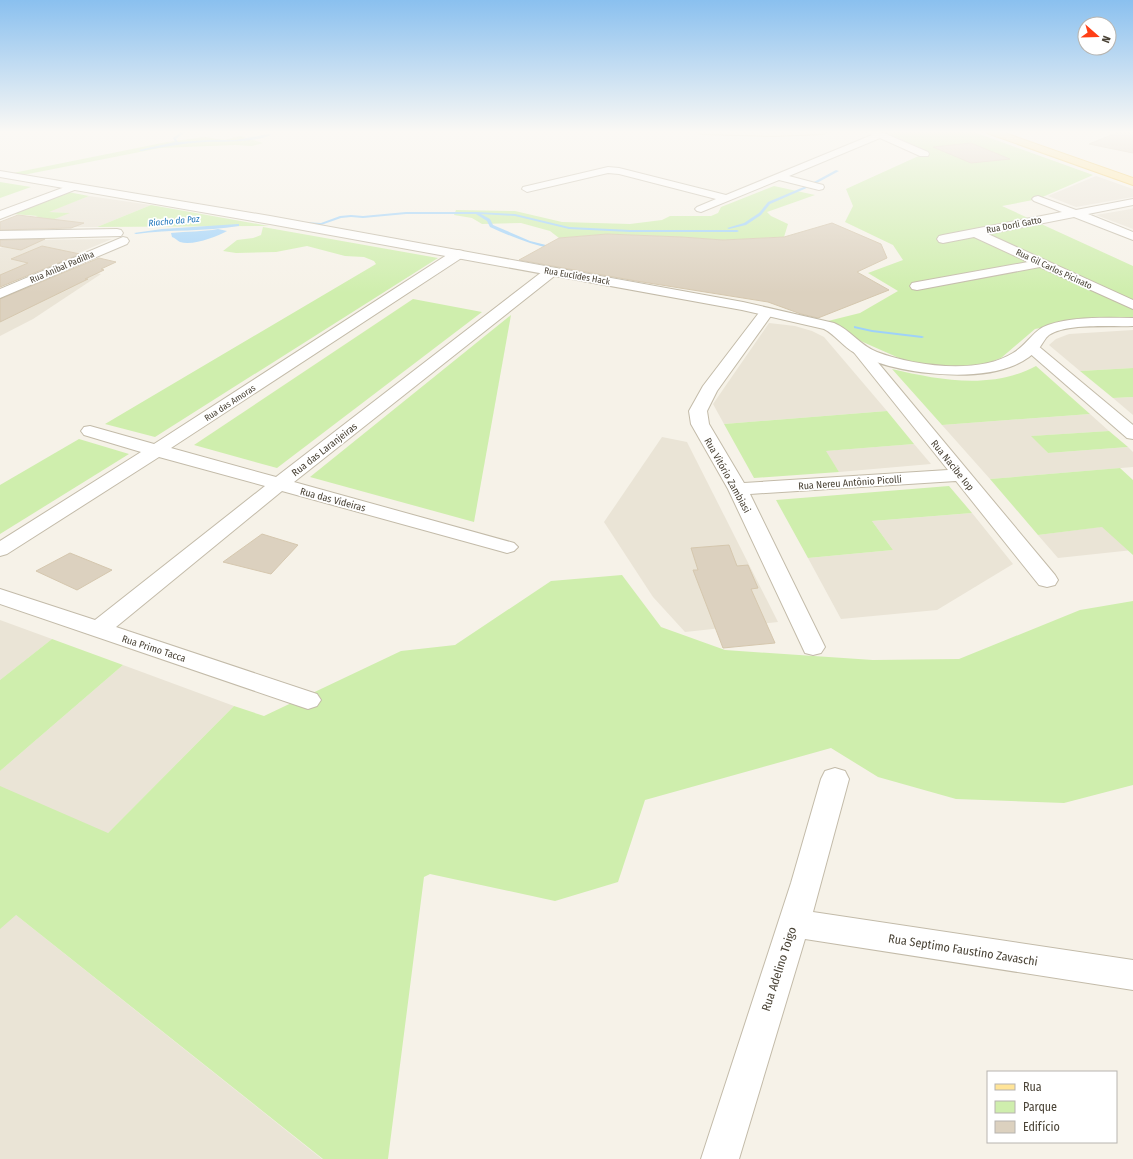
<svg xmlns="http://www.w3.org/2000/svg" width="1133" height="1159" font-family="'Fira Sans Condensed',sans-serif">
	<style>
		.residential { fill: #eae4d6 }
		.green { fill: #cfeead }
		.water { fill: #9ed1f9 }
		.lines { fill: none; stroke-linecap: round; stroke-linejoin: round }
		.stream { fill: #9ed1f9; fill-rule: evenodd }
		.building { fill: #dcd1bf; stroke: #d5c7ae }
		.minor-casing { stroke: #c3bba9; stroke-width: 2 }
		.tertiary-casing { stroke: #c3bba9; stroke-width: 2 }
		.secondary-casing { stroke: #dac993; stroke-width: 2 }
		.primary-casing { stroke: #f2c85a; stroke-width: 2 }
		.minor { fill: #fff; fill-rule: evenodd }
		.tertiary { fill: #fff; fill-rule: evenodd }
		.secondary { fill: #fff3c9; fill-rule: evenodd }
		.primary { fill: #ffe498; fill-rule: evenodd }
		.labels { text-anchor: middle; stroke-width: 3.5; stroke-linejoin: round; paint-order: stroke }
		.far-water-label { font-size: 9px; font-style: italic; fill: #2076bb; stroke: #fff }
		.far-street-label { font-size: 9px; fill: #4a4336; stroke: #fff }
		.street-label { font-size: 10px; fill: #4a4336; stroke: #fff }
		.near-street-label { font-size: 12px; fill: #4a4336; stroke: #fff }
	</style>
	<rect width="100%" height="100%" fill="#f6f2e8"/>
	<!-- residential -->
	<g class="residential">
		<path d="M 1096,176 L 1133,189 L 1133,197 L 1076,207 L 1048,196 Z"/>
		<path d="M 89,196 L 151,205 L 97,227 L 34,227 L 69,213 L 47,212 Z"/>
		<path d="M 1133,208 L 1133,229 L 1096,215 L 1131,209 Z"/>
		<path d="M 112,239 L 47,266 L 0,286 L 0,248 L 19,240 Z"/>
		<path d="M 73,268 L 101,274 L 33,319 L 0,336 L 0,302 Z"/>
		<path d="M 769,323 L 795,326 L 812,331 L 824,337 L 887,411 L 724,424 L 713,404 Z"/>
		<path d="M 1133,330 L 1133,368 L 1080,371 L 1049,345 L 1056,339 L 1069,334 Z"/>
		<path d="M 1133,397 L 1133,415 L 1113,398 Z"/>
		<path d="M 1090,414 L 1109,431 L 1032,436 L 1048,453 L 1128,447 L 1133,452 L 1133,467 L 990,479 L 942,425 Z"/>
		<path d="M 662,437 L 687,442 L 778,622 L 685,632 L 653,597 L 604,522 Z"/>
		<path d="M 914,444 L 931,464 L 839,472 L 825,451 Z"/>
		<path d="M 972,513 L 1013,564 L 937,610 L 841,619 L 808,558 L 893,550 L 872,521 Z"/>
		<path d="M 1115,525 L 1133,550 L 1058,558 L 1038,535 Z"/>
		<path d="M 0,620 L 52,639 L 0,680 Z"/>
		<path d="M 123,665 L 234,706 L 108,833 L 16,915 L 322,1159 L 0,1159 L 0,771 Z"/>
	</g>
	<!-- green -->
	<g class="green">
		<path d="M 903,131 L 971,131 L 1093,175 L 1038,199 L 1002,206 L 1133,266 L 1133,321 L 1067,323 L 1035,329 L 1001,358 L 980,366 L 940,367 L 908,362 L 820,323 L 860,313 L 898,291 L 868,273 L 903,260 L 893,245 L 845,222 L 853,206 L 846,189 L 923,154 L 922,149 L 887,133 Z"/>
		<path d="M 240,136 L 263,143 L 252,146 L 235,145 L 160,148 L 23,175 L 13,173 L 167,142 L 205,137 L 224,140 Z"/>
		<path d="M 0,182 L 31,187 L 0,198 Z"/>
		<path d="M 774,186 L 815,195 L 767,212 L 771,216 L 788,224 L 784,237 L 723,240 L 682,237 L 607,234 L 559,238 L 550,231 L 521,223 L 482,224 L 472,218 L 454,215 L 456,210 L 515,211 L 562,222 L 630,224 L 662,220 L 670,216 L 711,216 L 718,213 L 721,207 Z"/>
		<path d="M 68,192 L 89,196 L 49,212 L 70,213 L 34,227 L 8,227 L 38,216 L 13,214 Z"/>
		<path d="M 151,205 L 269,226 L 97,227 Z"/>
		<path d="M 263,227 L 438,258 L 155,437 L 105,424 L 376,264 L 374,261 L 364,257 L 345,256 L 307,246 L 276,252 L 236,253 L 223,251 L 237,240 L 253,238 L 261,235 Z"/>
		<path d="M 413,299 L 482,312 L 277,468 L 194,445 Z"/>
		<path d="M 511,315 L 474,522 L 310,477 Z"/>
		<path d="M 1036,366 L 1090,414 L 942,425 L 892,369 C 939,380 991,390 1036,366 Z"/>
		<path d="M 1133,368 L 1133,397 L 1113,398 L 1080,371 Z"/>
		<path d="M 887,411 L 914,444 L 826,451 L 839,472 L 754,478 L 724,424 Z"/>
		<path d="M 1109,431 L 1128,447 L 1048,453 L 1031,436 Z"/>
		<path d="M 79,439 L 129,454 L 0,534 L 0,485 Z"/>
		<path d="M 1120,468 L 1133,480 L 1133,555 L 1102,527 L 1038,535 L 990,479 Z"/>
		<path d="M 949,486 L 972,513 L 872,521 L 893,550 L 808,558 L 776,500 Z"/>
		<path d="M 622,575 L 661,627 L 725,650 L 873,660 L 959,659 L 1080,610 L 1133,601 L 1133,785 L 1064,803 L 956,799 L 878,777 L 831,748 L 645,800 L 618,882 L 555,901 L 430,874 L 424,877 L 388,1159 L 323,1159 L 16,915 L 0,929 L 0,786 L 108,833 L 234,706 L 264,716 L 401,651 L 455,645 L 551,581 Z"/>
		<path d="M 52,639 L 123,665 L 0,771 L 0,680 Z"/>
	</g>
	<!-- water -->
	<path class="water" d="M 218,229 L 227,231 C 216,237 193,246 180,242 C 178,241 175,238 172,237 L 171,233 C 187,231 203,232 218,229 Z"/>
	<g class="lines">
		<!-- stream -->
		<g class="stream">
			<path d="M 183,131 L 186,131 L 176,139 L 178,142 L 207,140 L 236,140 L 269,134 L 271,135 C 251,143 226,141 206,142 C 184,143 163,147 141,151 L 139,150 L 175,142 L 173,138 Z"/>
			<path d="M 836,170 L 839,171 L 815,184 L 812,183 Z"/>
			<path d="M 806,186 L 809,187 L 770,204 L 761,215 L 746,225 L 729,229 L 727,228 L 744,223 L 759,213 L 768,202 Z"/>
			<path d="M 406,212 L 476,212 L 515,214 L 569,227 L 630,230 L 737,230 L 739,231 L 737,232 L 630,232 L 569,229 L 515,216 L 481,214 L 490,219 L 493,225 L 530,241 L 554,247 L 555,248 L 553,249 C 531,245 510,236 490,227 L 487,221 L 476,214 L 406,214 L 363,218 L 351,217 L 341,218 L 321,225 L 304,224 L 302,223 L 304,222 L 321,223 L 340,216 L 351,215 L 363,216 Z"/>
			<path d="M 238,224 L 239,224 L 239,226 C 205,232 170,229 136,234 L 134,233 L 162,229 Z"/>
			<path d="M 854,326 L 872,330 L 922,336 L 924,337 L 922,338 L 872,332 L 854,328 Z"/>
		</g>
	</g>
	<!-- building -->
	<g class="building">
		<path d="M 1121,131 L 1133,131 L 1133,153 L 1089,144 Z"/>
		<path d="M 971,143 L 1010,159 L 971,163 L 933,147 Z"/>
		<path d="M 18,215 L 84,223 L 71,228 L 0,230 L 0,222 Z"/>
		<path d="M 832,223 L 881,244 L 887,258 L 857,272 L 889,290 L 818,318 L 801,314 L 768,302 L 636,281 L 519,260 L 559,238 L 607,234 L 682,237 L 723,240 L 784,237 Z"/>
		<path d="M 45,239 L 21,250 L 0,246 L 0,240 Z"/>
		<path d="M 42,246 L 80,254 L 0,287 L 0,275 L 28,263 L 11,259 Z"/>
		<path d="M 99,258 L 116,262 L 101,269 L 104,270 L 85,279 L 88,279 L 0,322 L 0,299 Z"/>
		<path d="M 262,534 L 298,545 L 271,574 L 223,562 Z"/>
		<path d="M 729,545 L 737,566 L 748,565 L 758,588 L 751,589 L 775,643 L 723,648 L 693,570 L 698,570 L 691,548 Z"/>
		<path d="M 70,553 L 112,570 L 77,590 L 36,571 Z"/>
	</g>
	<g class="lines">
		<!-- minor casing -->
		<g class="minor-casing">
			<g id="minor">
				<path d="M 866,131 L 879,131 L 928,152 L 929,154 L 928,156 L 920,156 L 880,138 L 789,176 L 823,185 L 824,187 L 823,189 L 819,190 L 779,180 L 701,212 L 697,211 L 695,209 L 697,207 L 716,199 L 619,174 L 608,173 L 527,192 L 522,189 L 523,187 L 608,167 L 619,168 L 726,195 L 872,135 Z"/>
				<path d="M 73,184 L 78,187 L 77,189 L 0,219 L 0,211 Z"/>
				<path d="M 1038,196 L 1076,210 L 1133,199 L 1133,205 L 1088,214 L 1133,232 L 1133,240 L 1074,217 L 988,234 L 1133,300 L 1133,309 L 1040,267 L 917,290 L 912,289 L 910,286 L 912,283 L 917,282 L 1028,262 L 974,237 L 943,243 L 939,242 L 937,239 L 939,236 L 943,235 L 1062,212 L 1034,201 L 1032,199 L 1034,197 Z"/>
				<path d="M 117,229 L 121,230 L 123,233 L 121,236 L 0,239 L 0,231 Z"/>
				<path d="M 123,237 L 127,238 L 129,241 L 127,244 L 0,298 L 0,289 Z"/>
				<path d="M 458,250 L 463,251 L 464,254 L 463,257 L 171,448 L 276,477 L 547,268 L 557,268 L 559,271 L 557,274 L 294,482 L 514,543 L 518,547 L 514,551 L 507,553 L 500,551 L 282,491 L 116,627 L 317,694 L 321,700 L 317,706 L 308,709 L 299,706 L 0,604 L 0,589 L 95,620 L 265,486 L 159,457 L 7,554 L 0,556 L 0,541 L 141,452 L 84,435 L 81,431 L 84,427 L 90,426 L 154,444 L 453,251 Z"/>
				<path d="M 766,309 L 771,310 L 773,313 L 717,391 L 707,411 L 709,424 L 744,483 L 948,470 L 852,350 L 855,347 L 860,345 L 865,347 L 1055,575 L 1058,580 L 1055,585 L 1047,587 L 1039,585 L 956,481 L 750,494 L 825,647 L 821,653 L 813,655 L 805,653 L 728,489 L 691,424 L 689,411 L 703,386 L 761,310 Z"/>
				<path d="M 1032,343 L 1037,345 L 1133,425 L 1133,439 L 1127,438 L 1027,351 L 1024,348 L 1027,345 Z"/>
				<path d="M 835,768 L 845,771 L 849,779 L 813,912 L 1133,960 L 1133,990 L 805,939 L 739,1159 L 701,1159 L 791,883 L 821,779 L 825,771 Z"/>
			</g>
		</g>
		<!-- tertiary casing -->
		<g class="tertiary-casing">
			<path id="tertiary" d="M 0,171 L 270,216 L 743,302 L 834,323 C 851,330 859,345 877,352 C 914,366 978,375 1013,353 C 1027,345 1033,330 1048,325 C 1075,316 1105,318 1133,318 L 1133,326 C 1110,327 1068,323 1049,335 C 1045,338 1043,343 1040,347 C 1033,355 1024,361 1015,365 C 974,383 894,374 855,353 C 843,347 836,335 824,329 L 742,310 L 270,224 L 0,177 Z"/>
		</g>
		<!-- secondary casing -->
		<g class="secondary-casing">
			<path id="secondary" d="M 697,131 L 828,131 L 823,134 L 774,136 L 702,134 Z"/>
		</g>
		<!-- primary casing -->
		<g class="primary-casing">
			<path id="primary" d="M 985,131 L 999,131 L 1133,178 L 1133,185 L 987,133 Z"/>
		</g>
		<!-- minor -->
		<use href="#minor" class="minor"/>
		<!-- tertiary -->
		<use href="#tertiary" class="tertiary"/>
		<!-- secondary -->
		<use href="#secondary" class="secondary"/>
		<!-- primary -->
		<use href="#primary" class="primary"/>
	</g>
	<!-- sky -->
	<linearGradient id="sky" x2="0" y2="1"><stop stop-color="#8ac0ef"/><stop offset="0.45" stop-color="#fbf9f5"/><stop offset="1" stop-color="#fbf9f5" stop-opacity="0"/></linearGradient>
	<rect width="1133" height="293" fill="url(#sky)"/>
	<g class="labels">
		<!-- far-water labels -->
		<g class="far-water-label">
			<text transform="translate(174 221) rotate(-5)" y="3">Riacho da Paz</text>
		</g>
		<!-- far-street labels -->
		<g class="far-street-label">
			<text transform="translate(1014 225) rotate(-11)" y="3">Rua Dorli Gatto</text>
			<text transform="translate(62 267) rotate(-23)" y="3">Rua Anibal Padilha</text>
			<text transform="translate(1054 269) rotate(25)" y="3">Rua Gil Carlos Picinato</text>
			<text transform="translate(577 276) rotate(10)" y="3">Rua Euclides Hack</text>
			<text transform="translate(230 403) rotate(-33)" y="3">Rua das Amoras</text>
		</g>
		<!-- street labels -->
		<g class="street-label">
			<text transform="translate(324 449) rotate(-38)" y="4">Rua das Laranjeiras</text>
			<text transform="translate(953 465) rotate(51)" y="4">Rua Nacibe Iop</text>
			<text transform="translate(728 475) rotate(61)" y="4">Rua Vitório Zambiasi</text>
			<text transform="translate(850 482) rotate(-4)" y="4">Rua Nereu Antônio Picolli</text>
			<text transform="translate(333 499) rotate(15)" y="4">Rua das Videiras</text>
			<text transform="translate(154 648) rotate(18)" y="4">Rua Primo Tacca</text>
		</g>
		<!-- near-street labels -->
		<g class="near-street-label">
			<text transform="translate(963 950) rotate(9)" y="4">Rua Septimo Faustino Zavaschi</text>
			<text transform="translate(779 969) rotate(-72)" y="4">Rua Adelino Toigo</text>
		</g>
	</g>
	<!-- legend -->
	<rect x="987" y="1071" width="130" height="72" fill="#ffffff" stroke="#b7b4af"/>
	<rect x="995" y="1084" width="20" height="6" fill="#ffe498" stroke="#b7b4af"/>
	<text x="1023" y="1091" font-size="12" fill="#4a4336">Rua</text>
	<rect x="995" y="1101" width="20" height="12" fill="#cfeead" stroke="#b7b4af"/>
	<text x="1023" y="1111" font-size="12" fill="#4a4336">Parque</text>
	<rect x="995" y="1121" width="20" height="12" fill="#dcd1bf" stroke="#b7b4af"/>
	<text x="1023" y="1131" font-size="12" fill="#4a4336">Edifício</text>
	<!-- north arrow -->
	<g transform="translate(1097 36) rotate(110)"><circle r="19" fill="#ffffff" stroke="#b7b4af"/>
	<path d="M0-3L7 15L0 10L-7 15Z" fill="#ff3f16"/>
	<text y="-6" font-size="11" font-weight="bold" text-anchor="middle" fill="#4a4336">N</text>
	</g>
</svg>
